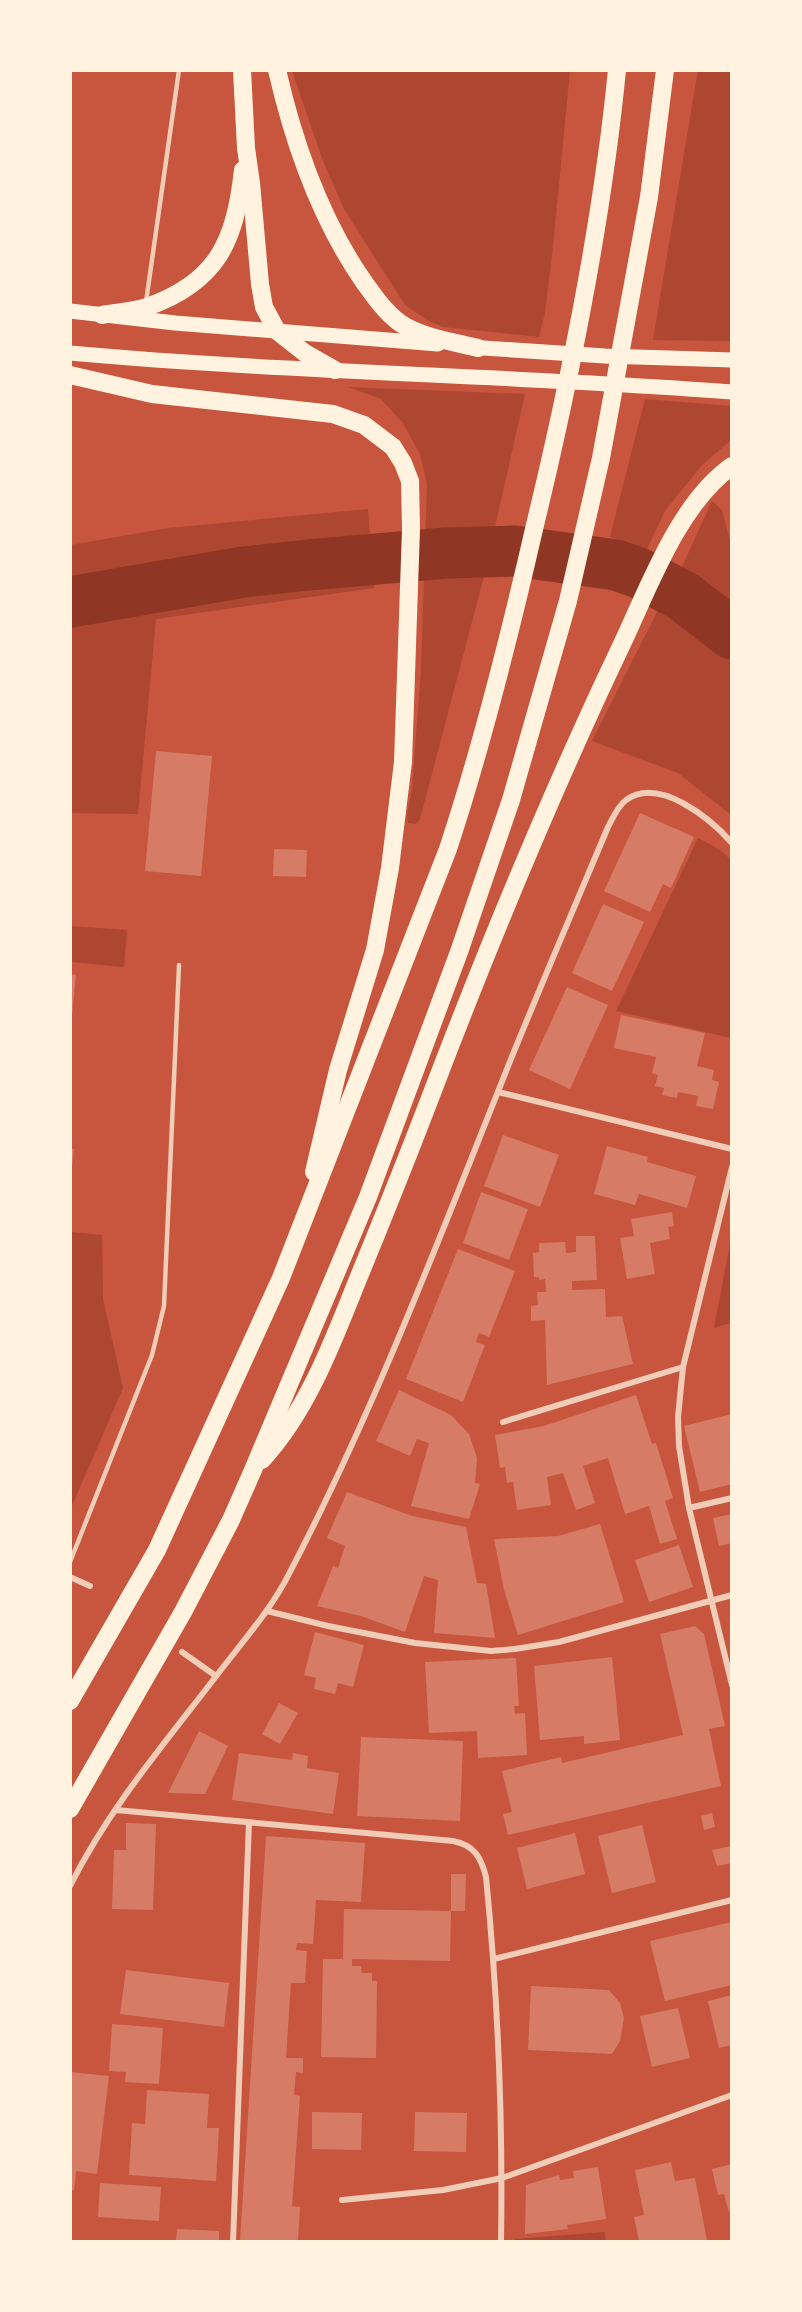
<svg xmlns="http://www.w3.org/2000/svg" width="802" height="2312" font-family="Rubik,sans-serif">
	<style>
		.green { fill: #ae4732 }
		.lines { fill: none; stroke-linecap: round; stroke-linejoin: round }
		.river { stroke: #8f3625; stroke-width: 51 }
		.building { fill: #d67c66 }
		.service { stroke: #f1ccb7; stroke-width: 4.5 }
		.minor { stroke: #f1ccb7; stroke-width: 6 }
		.primary { stroke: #fff3e0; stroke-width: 15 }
		.motorway { stroke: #fff3e0; stroke-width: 18 }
	</style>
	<rect width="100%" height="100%" fill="#c8553d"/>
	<!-- green -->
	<g class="green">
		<path d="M 698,70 L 731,71 L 731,341 L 653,340 Z"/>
		<path d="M 292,71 L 570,71 L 553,246 L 545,313 L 539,337 L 443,327 L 429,321 L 405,305 L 344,209 L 323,161 Z"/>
		<path d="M 348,387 L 525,394 L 483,580 L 420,819 L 416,824 L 408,823 L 407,815 L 412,789 L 421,669 L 427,484 L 420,454 L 403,423 L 381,399 Z"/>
		<path d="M 645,399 L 732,406 L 731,440 L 702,465 L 665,511 L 647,549 L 610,537 Z"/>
		<path d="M 712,501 L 722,510 L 731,544 L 731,613 L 681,569 Z"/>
		<path d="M 368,509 L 374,588 L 156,619 L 138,814 L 71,813 L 71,545 L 168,528 Z"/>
		<path d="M 661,604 L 712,638 L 731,660 L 731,815 L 678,773 L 592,741 Z"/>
		<path d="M 698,838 L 719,849 L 731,860 L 731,1038 L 616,1011 Z"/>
		<path d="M 71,926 L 127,930 L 124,967 L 71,962 Z"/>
		<path d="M 71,1232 L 102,1235 L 103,1299 L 123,1388 L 71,1508 Z"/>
		<path d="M 730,1244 L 731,1323 L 714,1328 Z"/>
		<path d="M 605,2232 L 606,2241 L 515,2241 L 515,2239 Z"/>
	</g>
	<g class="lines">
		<!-- river -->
		<path class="river" d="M 70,602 L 244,572 L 308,565 L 446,553 L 515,551 L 616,565 L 639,573 L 683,596 L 732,634"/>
	</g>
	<!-- building -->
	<g class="building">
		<path d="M 156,751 L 212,756 L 201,876 L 145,871 Z"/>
		<path d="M 640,813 L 694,837 L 671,888 L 663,884 L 650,912 L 604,891 Z"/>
		<path d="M 274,849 L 307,850 L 306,877 L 273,876 Z"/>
		<path d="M 603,904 L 644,922 L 612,991 L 572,973 Z"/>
		<path d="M 70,974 L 76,975 L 72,1015 L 70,1015 Z"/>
		<path d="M 567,987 L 608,1005 L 570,1089 L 529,1070 Z"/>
		<path d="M 621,1015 L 705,1033 L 697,1066 L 714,1070 L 712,1080 L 719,1082 L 713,1109 L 696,1106 L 698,1096 L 678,1092 L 677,1098 L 662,1095 L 664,1088 L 655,1086 L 658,1075 L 652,1073 L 656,1057 L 614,1048 Z"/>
		<path d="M 503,1135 L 559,1155 L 540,1207 L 484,1186 Z"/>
		<path d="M 607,1146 L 648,1157 L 647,1162 L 696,1176 L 687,1208 L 639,1194 L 635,1205 L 594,1194 Z"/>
		<path d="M 70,1149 L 74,1149 L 72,1166 L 70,1166 Z"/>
		<path d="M 481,1192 L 528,1209 L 509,1260 L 463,1243 Z"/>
		<path d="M 672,1212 L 674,1226 L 668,1227 L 670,1239 L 650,1243 L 655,1274 L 627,1279 L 620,1238 L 634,1236 L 631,1219 Z"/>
		<path d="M 576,1236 L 595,1236 L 597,1280 L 572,1281 L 572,1290 L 605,1289 L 606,1317 L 622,1316 L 633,1364 L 547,1385 L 545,1320 L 531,1321 L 531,1306 L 538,1305 L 537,1292 L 546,1292 L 545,1279 L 539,1280 L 539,1277 L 534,1277 L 533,1253 L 539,1252 L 539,1243 L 565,1242 L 566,1253 L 576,1252 Z"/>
		<path d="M 458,1249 L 515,1271 L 489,1337 L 479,1333 L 476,1342 L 485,1345 L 463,1402 L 406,1379 Z"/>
		<path d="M 399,1390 L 451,1415 L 469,1434 L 477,1458 L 475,1483 L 480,1484 L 469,1519 L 411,1506 L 429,1443 L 417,1439 L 410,1456 L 376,1441 Z"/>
		<path d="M 636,1395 L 652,1444 L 656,1443 L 673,1498 L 665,1501 L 677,1539 L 660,1544 L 649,1506 L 625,1514 L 608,1458 L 583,1466 L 595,1503 L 576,1510 L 563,1473 L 547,1477 L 551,1505 L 517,1510 L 513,1482 L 507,1483 L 505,1467 L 500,1468 L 495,1435 L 544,1426 Z"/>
		<path d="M 732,1414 L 732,1484 L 700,1492 L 684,1426 Z"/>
		<path d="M 347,1492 L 412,1516 L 466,1527 L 477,1583 L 486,1584 L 495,1638 L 434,1633 L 438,1580 L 424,1576 L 405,1632 L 361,1616 L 317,1606 L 333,1566 L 338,1568 L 345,1546 L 327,1538 Z"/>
		<path d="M 732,1514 L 732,1543 L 719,1546 L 713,1518 Z"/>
		<path d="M 600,1524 L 624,1602 L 518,1635 L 504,1590 L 494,1539 L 558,1536 Z"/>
		<path d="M 679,1545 L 693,1587 L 649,1602 L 635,1560 Z"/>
		<path d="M 695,1626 L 704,1634 L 725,1726 L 709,1729 L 721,1786 L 508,1835 L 503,1814 L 512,1812 L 502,1771 L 561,1757 L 562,1763 L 683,1735 L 660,1634 Z"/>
		<path d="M 315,1632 L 364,1645 L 353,1687 L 338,1683 L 335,1694 L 314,1689 L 316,1678 L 304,1675 Z"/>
		<path d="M 612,1657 L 620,1740 L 584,1744 L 584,1736 L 540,1740 L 534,1666 Z"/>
		<path d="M 516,1658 L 519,1706 L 514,1706 L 515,1714 L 525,1713 L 527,1755 L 478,1758 L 477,1731 L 429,1733 L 425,1662 Z"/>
		<path d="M 279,1703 L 298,1713 L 280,1744 L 262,1734 Z"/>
		<path d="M 199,1731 L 228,1746 L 205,1794 L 168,1793 Z"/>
		<path d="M 361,1737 L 463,1741 L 460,1821 L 357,1816 Z"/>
		<path d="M 239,1753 L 292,1760 L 293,1753 L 308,1756 L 307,1768 L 339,1773 L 333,1814 L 232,1800 Z"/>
		<path d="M 712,1813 L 715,1827 L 704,1830 L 701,1816 Z"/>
		<path d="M 126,1823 L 156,1824 L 153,1910 L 112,1909 L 114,1850 L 126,1850 Z"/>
		<path d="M 642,1825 L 656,1882 L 612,1893 L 598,1836 Z"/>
		<path d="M 575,1833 L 585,1874 L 527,1889 L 517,1848 Z"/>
		<path d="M 266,1836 L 365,1843 L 361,1902 L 316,1900 L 313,1944 L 297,1943 L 296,1950 L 307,1951 L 305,1983 L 291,1983 L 286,2058 L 303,2058 L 303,2073 L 296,2072 L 294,2095 L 300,2096 L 292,2206 L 300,2207 L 298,2241 L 240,2241 Z"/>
		<path d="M 732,1846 L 732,1863 L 717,1866 L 712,1850 Z"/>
		<path d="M 451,1874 L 466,1874 L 465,1911 L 451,1911 Z"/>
		<path d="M 344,1909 L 451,1911 L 450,1961 L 352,1959 L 352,1966 L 361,1966 L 362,1973 L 372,1973 L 372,1981 L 377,1981 L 376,2058 L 321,2057 L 323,1959 L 343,1959 Z"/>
		<path d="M 732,1922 L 732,1985 L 665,2001 L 650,1941 Z"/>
		<path d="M 126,1970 L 229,1983 L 224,2027 L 120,2014 Z"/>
		<path d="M 531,1986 L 609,1990 L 620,2003 L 624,2018 L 620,2041 L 612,2054 L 528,2050 Z"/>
		<path d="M 732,1995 L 732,2045 L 719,2048 L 708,2001 Z"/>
		<path d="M 678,2008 L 690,2058 L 652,2067 L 640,2016 Z"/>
		<path d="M 112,2024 L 163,2028 L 159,2084 L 125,2082 L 126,2072 L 109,2071 Z"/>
		<path d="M 70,2072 L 109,2076 L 97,2174 L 76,2171 L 74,2190 L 70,2190 Z"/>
		<path d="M 147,2090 L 209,2094 L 207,2128 L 219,2128 L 216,2181 L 129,2175 L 132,2123 L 145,2124 Z"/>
		<path d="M 312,2112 L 362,2113 L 361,2150 L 312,2149 Z"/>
		<path d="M 415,2112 L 467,2113 L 466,2152 L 414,2151 Z"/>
		<path d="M 671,2162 L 675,2181 L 695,2178 L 707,2241 L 639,2241 L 634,2217 L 644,2215 L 635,2170 Z"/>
		<path d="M 732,2164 L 732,2212 L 729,2212 L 724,2194 L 718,2195 L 712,2169 Z"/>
		<path d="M 598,2167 L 606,2219 L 567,2225 L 568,2229 L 525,2234 L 526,2185 L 559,2175 L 560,2180 L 574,2178 L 573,2171 Z"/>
		<path d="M 100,2183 L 161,2187 L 159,2221 L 98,2217 Z"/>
		<path d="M 177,2229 L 219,2231 L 219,2241 L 176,2241 Z"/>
	</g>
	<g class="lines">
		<!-- service -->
		<g class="service">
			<path d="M 146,302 L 179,70"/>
			<path d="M 70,1562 L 152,1355 L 164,1306 L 179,965"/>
		</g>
		<!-- minor -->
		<g class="minor">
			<path d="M 498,1092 L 732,1149"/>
			<path d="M 732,1167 L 683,1367 L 678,1417 L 679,1446 L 689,1508 L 732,1685"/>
			<path d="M 503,1422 L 683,1367"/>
			<path d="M 689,1508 L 732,1498"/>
			<path d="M 70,1577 L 90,1586"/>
			<path d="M 267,1611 L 328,1626 L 415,1643 L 491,1651 L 515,1649 L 559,1642 L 732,1595"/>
			<path d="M 182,1652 L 216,1676"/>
			<path d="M 116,1810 L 453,1841 C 474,1845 481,1857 486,1877 C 498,1998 503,2119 501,2242"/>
			<path d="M 70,1886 C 109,1808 165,1743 217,1675 C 243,1641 271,1610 290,1572 C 377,1405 443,1228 513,1054 C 544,978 576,903 608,827 C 613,818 617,807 626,800 C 659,776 711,819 732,843"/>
			<path d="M 494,1959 L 732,1900"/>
			<path d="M 342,2200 L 443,2190 L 502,2178 L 732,2095"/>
			<path d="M 233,2242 L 249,1822"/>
		</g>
		<!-- primary -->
		<g class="primary">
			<path d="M 70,311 L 175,323 L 438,344"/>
			<path d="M 468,347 L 605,356 L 732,360"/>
			<path d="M 70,353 C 290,373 511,375 732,392"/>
		</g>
		<!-- motorway -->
		<g class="motorway">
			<path d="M 242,70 L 246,148 L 251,183 L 260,284 L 264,307 L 277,331 L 305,353 L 335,370"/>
			<path d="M 277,70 C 294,144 320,219 364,282 C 374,296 385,312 400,323 C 420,337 454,342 478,348"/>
			<path d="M 102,315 C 116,312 133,312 147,307 C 218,282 235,241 243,170"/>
			<path d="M 70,375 L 152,394 L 333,414 L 364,425 L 393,447 L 403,463 L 410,481 L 411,529 L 403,762 L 390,868 L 375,950 L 338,1070 L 314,1172"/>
			<path d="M 262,1460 C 308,1410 333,1341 358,1279 C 383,1218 408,1156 432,1093 C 490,941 552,791 622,644 C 649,587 679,503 732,466"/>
			<path d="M 70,1701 L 157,1550 L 281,1278 L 448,849 C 483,743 510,634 535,525 C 571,376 602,223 617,70"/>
			<path d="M 70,1809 L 183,1612 L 231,1520 L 253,1470 L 368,1197 L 459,952 L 511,800 L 568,601 L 601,458 L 649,197 L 665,70"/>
		</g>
	</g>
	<!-- border -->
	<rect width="802" height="2312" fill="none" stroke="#fff3e0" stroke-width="144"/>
</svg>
